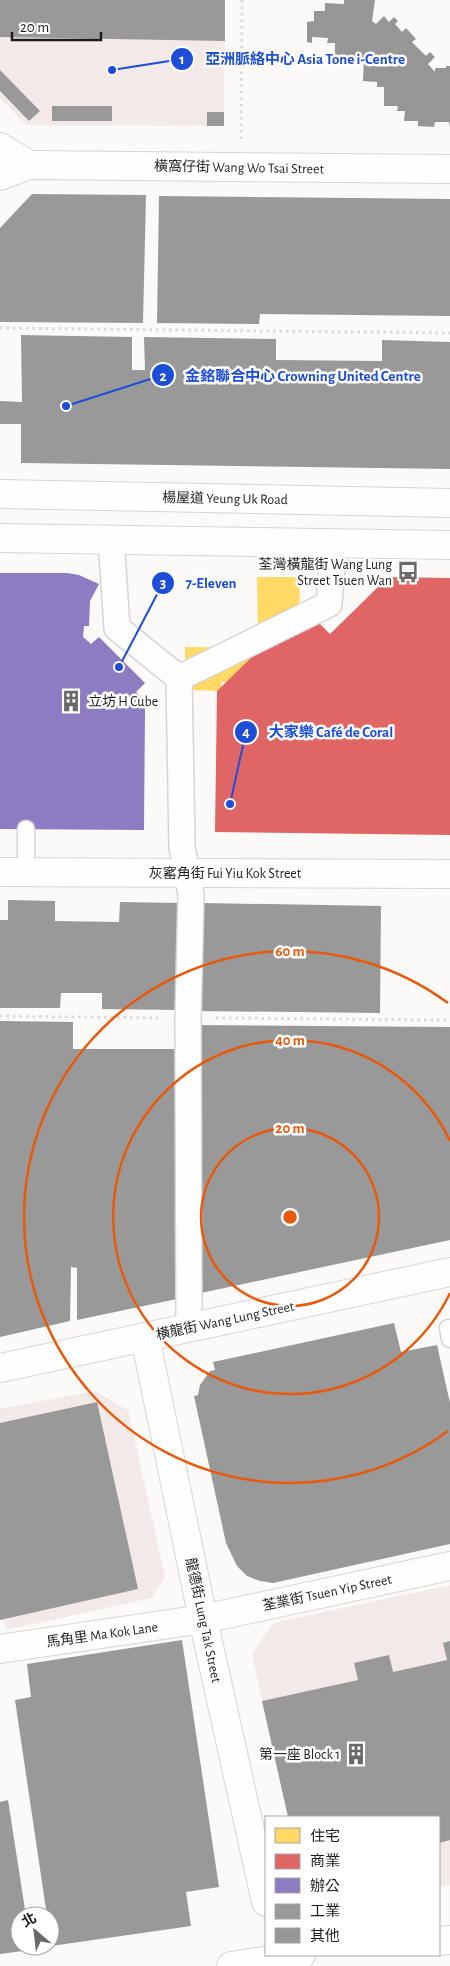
<svg xmlns="http://www.w3.org/2000/svg" width="450" height="1966" font-family="'Alegreya Sans','Noto Sans TC',sans-serif">
	<style>
		.industrial { fill: #f3e9e8 }
		.homes { fill: #ffd966 }
		.shops { fill: #e06666 }
		.offices { fill: #8e7cc3 }
		.industry { fill: #999 }
		.building { fill: #979695 }
		.lines { fill: none; stroke-linecap: round; stroke-linejoin: round }
		.service-casing { stroke: #d6d5d4; stroke-width: 19 }
		.pedestrian-casing { stroke: #d6d5d4; stroke-width: 28 }
		.minor-casing { stroke: #d6d5d4; stroke-width: 30 }
		.secondary-casing { stroke: #d6d5d4; stroke-width: 30 }
		.path { stroke: #d9d9d9; stroke-width: 3; stroke-dasharray: 2.5 4; stroke-linecap: butt }
		.service { stroke: #fefefe; stroke-width: 16 }
		.pedestrian { stroke: #fefefe; stroke-width: 25 }
		.minor { stroke: #fefefe; stroke-width: 28 }
		.secondary { stroke: #fefefe; stroke-width: 28 }
		.ring { fill: none; stroke: #e8590c; stroke-width: 2.5 }
		.labels { text-anchor: middle; stroke-width: 5; stroke-linejoin: round; paint-order: stroke }
		.street-label { font-size: 14px; fill: #1e1d1c; stroke: #fff }
		.poi-label { font-size: 14px; fill: #1e1d1c; stroke: #fff; text-anchor: end }
		.centre { fill: #e8590c; stroke: #fff; stroke-width: 2.5 }
		.ring-label { font-size: 15px; text-anchor: middle; font-weight: bold; fill: #e8590c; stroke: #fff; stroke-width: 5; stroke-linejoin: round; paint-order: stroke }
		.leader { fill: none; stroke: #1d4ed8; stroke-width: 2 }
		.callout-dot { fill: #1d4ed8; stroke: #fff; stroke-width: 2 }
		.mark-label { font-size: 15px; text-anchor: middle; font-weight: bold; fill: #fff }
		.callout-label { font-size: 15px; text-anchor: middle; font-weight: bold; fill: #1d4ed8; stroke: #fff; stroke-width: 5; stroke-linejoin: round; paint-order: stroke }
	</style>
	<rect width="100%" height="100%" fill="#fbfaf8"/>
	<!-- industrial -->
	<g class="industrial">
		<path d="M 0,0 L 225,0 L 224,126 L 26,125 L 0,98 Z"/>
		<path d="M 95,1391 L 128,1410 L 165,1577 L 151,1598 L 6,1630 L 4,1619 L 0,1620 L 0,1409 Z"/>
		<path d="M 450,1585 L 450,1885 L 439,1887 L 439,1817 L 288,1817 L 252,1654 L 273,1623 Z"/>
	</g>
	<!-- homes -->
	<g class="homes">
		<path d="M 257,577 L 300,577 L 299,624 L 316,641 L 309,648 L 318,657 L 326,650 L 342,667 L 332,676 L 341,685 L 350,676 L 367,693 L 360,700 L 369,709 L 376,702 L 393,719 L 388,723 L 392,728 L 403,728 L 403,718 L 439,719 L 439,763 L 373,763 L 372,756 L 367,756 L 360,763 L 360,769 L 367,769 L 368,834 L 324,833 L 324,797 L 333,796 L 334,788 L 329,783 L 324,786 L 308,769 L 315,762 L 306,753 L 299,760 L 282,743 L 292,734 L 283,725 L 274,734 L 257,717 L 264,711 L 255,701 L 248,709 L 230,691 L 236,687 L 232,682 L 221,682 L 222,691 L 185,690 L 185,647 L 251,648 L 251,654 L 257,654 L 265,647 L 258,642 Z"/>
		<path d="M 0,637 L 50,637 L 50,644 L 57,645 L 66,637 L 83,637 L 91,644 L 90,647 L 143,699 L 140,702 L 145,708 L 145,728 L 135,739 L 135,747 L 143,747 L 142,802 L 132,802 L 132,808 L 104,808 L 104,802 L 94,802 L 95,747 L 105,746 L 105,733 L 101,730 L 93,738 L 49,694 L 56,687 L 55,683 L 0,684 Z"/>
	</g>
	<!-- shops -->
	<path class="shops" d="M 383,577 L 450,578 L 450,835 L 215,832 L 217,691 L 288,622 L 319,623 L 330,634 L 378,587 L 383,587 Z"/>
	<!-- offices -->
	<path class="offices" d="M 0,573 L 67,573 L 79,575 L 99,584 L 90,601 L 89,626 L 84,626 L 83,637 L 91,644 L 99,637 L 145,683 L 136,692 L 143,699 L 140,702 L 145,708 L 144,830 L 0,829 Z"/>
	<!-- industry -->
	<g class="industry">
		<path d="M 0,0 L 225,0 L 225,41 L 0,37 Z"/>
		<path d="M 0,70 L 40,111 L 29,121 L 0,91 Z"/>
		<rect x="52" y="106" width="60" height="15"/>
		<rect x="207" y="112" width="17" height="14"/>
		<path d="M 32,194 L 146,195 L 143,323 L 0,322 L 0,228 Z"/>
		<path d="M 159,196 L 450,199 L 450,316 L 260,314 L 259,324 L 157,323 Z"/>
		<path d="M 21,335 L 132,337 L 132,370 L 145,370 L 144,337 L 276,339 L 276,360 L 382,361 L 382,340 L 450,342 L 450,469 L 21,463 L 21,424 L 0,424 L 0,401 L 22,402 Z"/>
		<path d="M 8,900 L 55,901 L 55,921 L 119,922 L 120,902 L 181,903 L 179,1010 L 102,1009 L 102,993 L 61,993 L 60,1008 L 0,1008 L 0,920 L 8,920 Z"/>
		<path d="M 202,903 L 381,906 L 380,1013 L 199,1011 Z"/>
		<path d="M 0,1021 L 73,1022 L 73,1049 L 180,1049 L 177,1299 L 77,1320 L 77,1268 L 71,1267 L 70,1321 L 0,1337 Z"/>
		<path d="M 199,1025 L 450,1027 L 450,1240 L 196,1294 Z"/>
		<path d="M 394,1323 L 401,1352 L 437,1345 L 450,1403 L 450,1544 L 273,1583 L 260,1581 L 247,1576 L 237,1566 L 226,1543 L 194,1396 L 198,1395 L 200,1385 L 210,1371 L 215,1370 L 213,1362 Z"/>
		<path d="M 97,1402 L 138,1589 L 0,1620 L 0,1423 Z"/>
		<path d="M 182,1640 L 219,1887 L 186,1892 L 191,1926 L 51,1946 L 50,1916 L 47,1916 L 15,1700 L 31,1697 L 27,1664 Z"/>
		<path d="M 450,1641 L 450,1840 L 439,1843 L 439,1817 L 288,1817 L 262,1701 L 358,1680 L 354,1663 L 389,1655 L 393,1672 L 447,1660 L 443,1643 Z"/>
		<path d="M 8,1800 L 26,1916 L 20,1916 L 20,1946 L 22,1946 L 23,1951 L 0,1954 L 0,1802 Z"/>
	</g>
	<!-- building -->
	<path class="building" d="M 344,0 L 375,0 L 372,21 L 376,24 L 384,16 L 389,22 L 394,17 L 398,21 L 395,24 L 402,32 L 406,28 L 416,39 L 412,42 L 426,56 L 430,52 L 435,57 L 428,64 L 435,72 L 435,68 L 446,68 L 446,66 L 450,66 L 450,127 L 449,122 L 435,122 L 434,127 L 418,126 L 418,121 L 404,121 L 405,111 L 397,111 L 398,106 L 384,106 L 384,87 L 377,87 L 377,82 L 363,81 L 364,57 L 344,57 L 343,61 L 335,61 L 335,43 L 327,43 L 328,38 L 312,37 L 312,43 L 307,42 L 307,22 L 314,21 L 314,11 L 325,11 L 325,3 L 344,4 Z"/>
	<g class="lines">
		<!-- service casing -->
		<g class="service-casing">
			<g id="service">
				<path d="M 26,829 L 26,872"/>
				<path d="M 448,1328 L 450,1339"/>
			</g>
		</g>
		<!-- pedestrian casing -->
		<g class="pedestrian-casing">
			<g id="pedestrian">
				<path d="M 111,539 L 117,628 L 179,678 L 182,847 L 191,895 L 188,1018 L 189,1327"/>
				<path d="M 179,678 L 329,604 L 334,543"/>
			</g>
		</g>
		<!-- minor casing -->
		<g class="minor-casing">
			<g id="minor">
				<path d="M 0,147 L 29,165"/>
				<path d="M 0,176 L 29,165 L 450,169"/>
				<path d="M 0,872 L 450,874"/>
				<path d="M 145,1337 L 203,1619 L 266,1902"/>
				<path d="M 0,1368 L 450,1272"/>
				<path d="M 0,1649 L 203,1619 L 450,1566"/>
			</g>
		</g>
		<!-- secondary casing -->
		<g class="secondary-casing">
			<g id="secondary">
				<path d="M 0,494 L 450,503"/>
				<path d="M 0,538 L 450,545"/>
				<path d="M 439,1941 L 450,1940"/>
				<path d="M 231,1966 L 301,1955"/>
			</g>
		</g>
		<!-- path -->
		<g class="path">
			<path d="M 241,139 L 242,0"/>
			<path d="M 0,328 L 450,333"/>
			<path d="M 0,1016 L 162,1018"/>
			<path d="M 216,1018 L 450,1020"/>
		</g>
		<!-- service -->
		<use href="#service" class="service"/>
		<!-- pedestrian -->
		<use href="#pedestrian" class="pedestrian"/>
		<!-- minor -->
		<use href="#minor" class="minor"/>
		<!-- secondary -->
		<use href="#secondary" class="secondary"/>
	</g>
	<!-- distance rings -->
	<g class="ring">
		<circle cx="290" cy="1217" r="89"/>
		<path d="M450 1293A177 177 0 1 1 450 1141"/>
		<path d="M448 1431A266 266 0 1 1 448 1003"/>
	</g>
	<!-- icons -->
	<defs>
		<g id="bus-bare" transform="scale(1.725)"><path d="M-5-6H5V4H4V6H2V4H-2V6H-4V4H-5ZM-3.5-4V0h7V-4ZM-3.5 1.2v1.5H-2V1.2ZM2 1.2v1.5H3.5V1.2Z" fill="#6b6a69" stroke="#fff" stroke-width="2.5" paint-order="stroke"/></g>
		<g id="building-bare" transform="scale(1.725)"><path d="M-4-6H4V6H1V3H-1V6H-4ZM-2.5-4.3h1.7v1.8h-1.7ZM.8-4.3h1.7v1.8H.8ZM-2.5-1h1.7V.8h-1.7ZM.8-1h1.7V.8H.8Z" fill="#6b6a69" stroke="#fff" stroke-width="2.5" paint-order="stroke"/></g>
	</defs>
	<g fill-rule="evenodd">
		<use href="#bus-bare" x="408" y="572"/>
		<use href="#building-bare" x="71" y="701"/>
		<use href="#building-bare" x="356" y="1754"/>
	</g>
	<g class="labels">
		<!-- street labels -->
		<g class="street-label">
			<text transform="translate(239 167) rotate(1)" y="5">橫窩仔街 Wang Wo Tsai Street</text>
			<text transform="translate(225 498) rotate(1)" y="5">楊屋道 Yeung Uk Road</text>
			<text x="225" y="878">灰窰角街 Fui Yiu Kok Street</text>
			<text transform="translate(225 1320) rotate(-12)" y="5">橫龍街 Wang Lung Street</text>
			<text transform="translate(327 1592) rotate(-12)" y="5">荃業街 Tsuen Yip Street</text>
			<text transform="translate(204 1620) rotate(78)" y="5">龍德街 Lung Tak Street</text>
			<text transform="translate(102 1634) rotate(-8)" y="5">馬角里 Ma Kok Lane</text>
		</g>
		<!-- poi labels -->
		<g class="poi-label">
			<text x="392" y="569">荃灣橫龍街 Wang Lung<tspan x="392" dy="16">Street Tsuen Wan</tspan></text>
			<text x="88" y="706" text-anchor="start">立坊 H Cube</text>
			<text x="340" y="1759">第一座 Block 1</text>
		</g>
	</g>
	<circle cx="290" cy="1217" r="8" class="centre"/>
	<g class="ring-label">
		<text x="290" y="956">60 m</text>
		<text x="290" y="1045">40 m</text>
		<text x="290" y="1133">20 m</text>
	</g>
	<!-- callouts -->
	<path class="leader" d="M112 70L182 59M66 406L163 375M119 667L163 583M230 804L246 732"/>
	<g class="callout-dot">
		<circle cx="112" cy="70" r="5"/>
		<circle cx="66" cy="406" r="5"/>
		<circle cx="119" cy="667" r="5"/>
		<circle cx="230" cy="804" r="5"/>
		<circle cx="182" cy="59" r="12"/>
		<circle cx="163" cy="375" r="12"/>
		<circle cx="163" cy="583" r="12"/>
		<circle cx="246" cy="732" r="12"/>
	</g>
	<g class="mark-label">
		<text x="182" y="64">1</text>
		<text x="163" y="381">2</text>
		<text x="163" y="588">3</text>
		<text x="246" y="737">4</text>
	</g>
	<g class="callout-label">
		<text x="305" y="64">亞洲脈絡中心 Asia Tone i-Centre</text>
		<text x="303" y="381">金銘聯合中心 Crowning United Centre</text>
		<text x="211" y="588">7-Eleven</text>
		<text x="331" y="737">大家樂 Café de Coral</text>
	</g>
	<!-- legend -->
	<rect x="265" y="1816" width="175" height="140" fill="#ffffff" stroke="#a5a5a4"/>
	<rect x="275" y="1828" width="25" height="15" fill="#ffd966" stroke="#a5a5a4"/>
	<text x="310" y="1841" font-size="15" fill="#1e1d1c">住宅</text>
	<rect x="275" y="1854" width="25" height="15" fill="#e06666" stroke="#a5a5a4"/>
	<text x="310" y="1866" font-size="15" fill="#1e1d1c">商業</text>
	<rect x="275" y="1878" width="25" height="15" fill="#8e7cc3" stroke="#a5a5a4"/>
	<text x="310" y="1891" font-size="15" fill="#1e1d1c">辦公</text>
	<rect x="275" y="1904" width="25" height="15" fill="#999999" stroke="#a5a5a4"/>
	<text x="310" y="1916" font-size="15" fill="#1e1d1c">工業</text>
	<rect x="275" y="1928" width="25" height="15" fill="#979695" stroke="#a5a5a4"/>
	<text x="310" y="1941" font-size="15" fill="#1e1d1c">其他</text>
	<!-- north arrow -->
	<g transform="translate(35 1931) rotate(332)"><circle r="24" fill="#ffffff" stroke="#a5a5a4"/>
	<path d="M0-4L9 19L0 12L-9 19Z" fill="#6b6a69"/>
	<text y="-8" font-size="14" font-weight="bold" text-anchor="middle" fill="#1e1d1c">北</text>
	</g>
	<!-- scale -->
	<path d="M12 32v8h89v-8" fill="none" stroke="#1e1d1c" stroke-width="2.5"/>
	<text x="20" y="32" font-size="15" fill="#1e1d1c" stroke="#ffffff" stroke-width="4" paint-order="stroke">20 m</text>
</svg>
